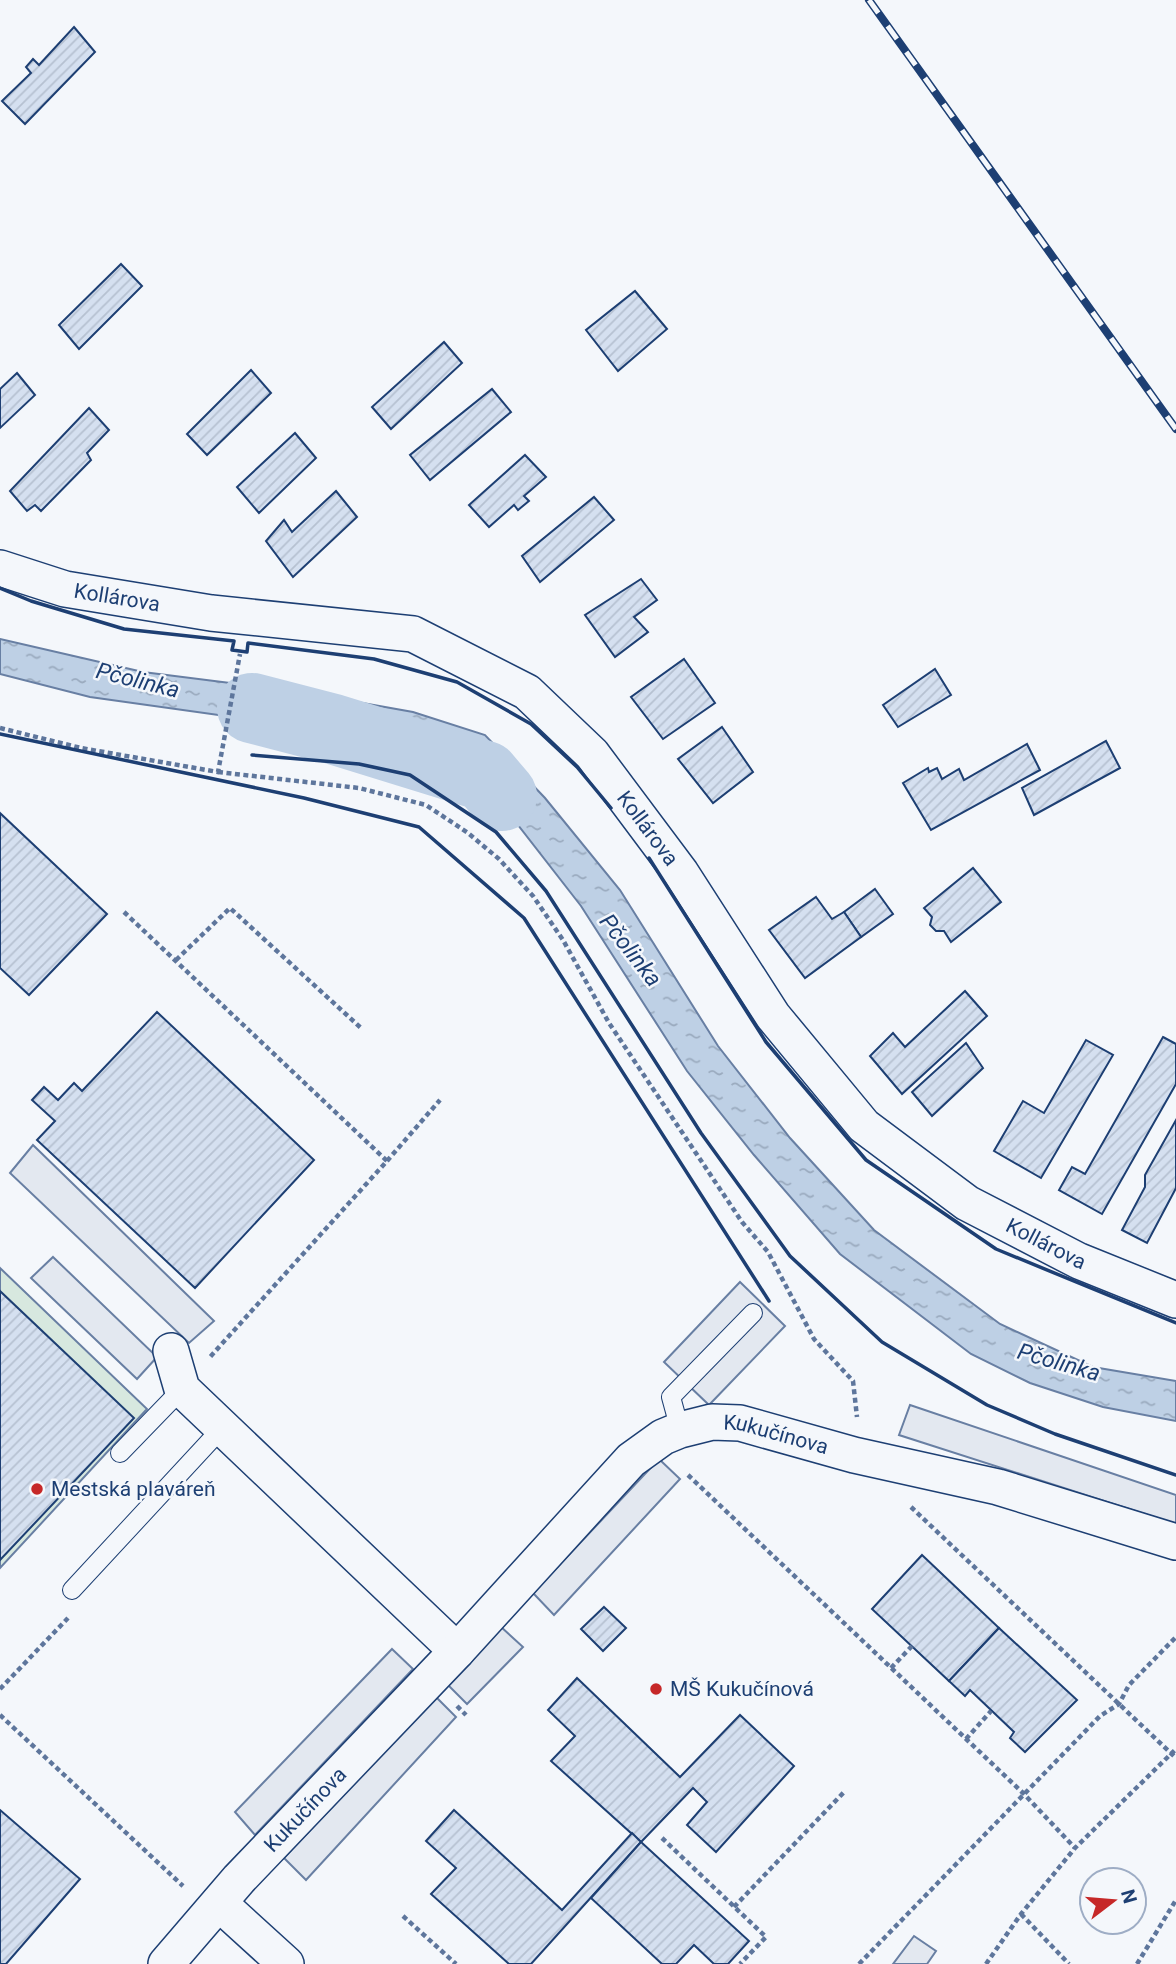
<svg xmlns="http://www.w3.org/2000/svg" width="1176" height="1964" font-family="Roboto,sans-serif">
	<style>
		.green { fill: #d7e8df; stroke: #687fa3; stroke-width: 2 }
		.parking { fill: #e3e8f0; stroke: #687fa3; stroke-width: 2 }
		.water { fill: url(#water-ripples); stroke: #687fa3; stroke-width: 2 }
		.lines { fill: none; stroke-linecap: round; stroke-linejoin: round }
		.river { stroke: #bed0e5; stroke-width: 70 }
		.building { fill: url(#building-hatch); stroke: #1d3f73; stroke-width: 2 }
		.lane-casing { stroke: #1d3f73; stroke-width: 20 }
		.street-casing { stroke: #1d3f73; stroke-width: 38 }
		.path { stroke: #5e769c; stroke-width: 4.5; stroke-dasharray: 5 3.5; stroke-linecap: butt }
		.lane { stroke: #f4f7fb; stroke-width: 18 }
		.street { stroke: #f4f7fb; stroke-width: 35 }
		.rail-casing { stroke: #1d3f73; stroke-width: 8 }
		.rail { stroke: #f4f7fb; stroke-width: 5; stroke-dasharray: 16; stroke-linecap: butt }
		.wall { stroke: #1d3f73; stroke-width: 3.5 }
		.poi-dot { fill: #c62828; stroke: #f4f7fb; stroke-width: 2.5 }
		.labels { text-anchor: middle; stroke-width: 5; stroke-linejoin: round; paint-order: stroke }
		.street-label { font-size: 21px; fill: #1d3f73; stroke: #f4f7fb }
		.poi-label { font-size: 21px; fill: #1d3f73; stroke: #f4f7fb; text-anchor: start }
		.water-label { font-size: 23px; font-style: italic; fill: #1d3f73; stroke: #f4f7fb }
	</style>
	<defs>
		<pattern id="water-ripples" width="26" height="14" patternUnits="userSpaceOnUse" patternTransform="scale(1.75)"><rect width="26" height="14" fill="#bed0e5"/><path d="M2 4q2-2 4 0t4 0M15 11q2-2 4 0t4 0" fill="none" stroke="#9aaabe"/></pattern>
		<pattern id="building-hatch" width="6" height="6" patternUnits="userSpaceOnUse" patternTransform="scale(1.75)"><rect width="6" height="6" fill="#d5e0f0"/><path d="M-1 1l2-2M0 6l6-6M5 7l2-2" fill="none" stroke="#b6c1d1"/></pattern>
	</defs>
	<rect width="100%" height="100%" fill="#f4f7fb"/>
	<!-- green -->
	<path class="green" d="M 0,1268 L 147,1409 L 0,1568 Z"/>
	<!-- parking -->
	<g class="parking">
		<path d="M 33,1145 L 214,1321 L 189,1343 L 10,1173 Z"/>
		<path d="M 53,1257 L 157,1357 L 137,1379 L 31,1278 Z"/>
		<path d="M 740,1282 L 785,1326 L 709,1405 L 664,1362 Z"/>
		<path d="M 910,1405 L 1176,1495 L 1176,1524 L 899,1435 Z"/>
		<path d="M 659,1459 L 680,1479 L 554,1615 L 533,1593 Z"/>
		<path d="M 500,1626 L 523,1647 L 467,1704 L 447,1684 Z"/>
		<path d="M 392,1649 L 413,1669 L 255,1835 L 235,1812 Z"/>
		<path d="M 436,1697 L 456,1717 L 306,1880 L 284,1858 Z"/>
		<path d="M 914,1936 L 936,1951 L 927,1964 L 893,1964 Z"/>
	</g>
	<!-- water -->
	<path class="water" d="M 0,639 L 143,672 L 301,692 L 413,712 L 485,735 L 545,798 L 620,890 L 718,1046 L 790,1138 L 874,1230 L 1000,1324 L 1093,1367 L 1176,1381 L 1176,1421 L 1103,1407 L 1030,1383 L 971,1354 L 840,1254 L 754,1155 L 687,1071 L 581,906 L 514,820 L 476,782 L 382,738 L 90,697 L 0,674 Z"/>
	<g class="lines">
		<!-- river -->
		<path class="river" d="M 252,708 L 333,729 L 485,776 L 502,796"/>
	</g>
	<!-- building -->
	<g class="building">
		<path d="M 74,27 L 95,52 L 25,124 L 2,101 L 31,73 L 26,67 L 33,59 L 39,65 Z"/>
		<path d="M 121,264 L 142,286 L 79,349 L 59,325 Z"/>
		<path d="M 635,291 L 667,329 L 618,371 L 586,330 Z"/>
		<path d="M 444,342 L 462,363 L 391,429 L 372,407 Z"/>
		<path d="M 251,370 L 271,393 L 207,455 L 187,434 Z"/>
		<path d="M 17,373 L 35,395 L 0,428 L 0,389 Z"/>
		<path d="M 492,389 L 511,412 L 430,480 L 410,455 Z"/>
		<path d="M 89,408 L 109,430 L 87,453 L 91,460 L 41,511 L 35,505 L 27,511 L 10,491 Z"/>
		<path d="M 295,433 L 316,458 L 259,513 L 237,487 Z"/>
		<path d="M 525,455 L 546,477 L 524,496 L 529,501 L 518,510 L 514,505 L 489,527 L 469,505 Z"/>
		<path d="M 336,491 L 357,517 L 293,577 L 266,541 L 284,520 L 292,532 Z"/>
		<path d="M 594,497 L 614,520 L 540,582 L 522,556 Z"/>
		<path d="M 641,579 L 657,600 L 634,617 L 648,632 L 615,657 L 585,615 Z"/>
		<path d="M 684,659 L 715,703 L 663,739 L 631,697 Z"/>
		<path d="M 935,669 L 951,695 L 898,727 L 883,705 Z"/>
		<path d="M 722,727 L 753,772 L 713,803 L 678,759 Z"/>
		<path d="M 1106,741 L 1120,768 L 1034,815 L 1022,788 Z"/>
		<path d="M 1027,744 L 1040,770 L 931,830 L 903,783 L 928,768 L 929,772 L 937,768 L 942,779 L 959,769 L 964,780 Z"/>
		<path d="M 0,813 L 107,914 L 29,995 L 0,968 Z"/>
		<path d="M 973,868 L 1001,902 L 951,942 L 944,931 L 936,931 L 930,925 L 932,917 L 924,908 Z"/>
		<path d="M 875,889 L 893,914 L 861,937 L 844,912 Z"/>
		<path d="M 816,897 L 832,919 L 844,912 L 861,937 L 805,978 L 769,930 Z"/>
		<path d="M 965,991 L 987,1016 L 902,1094 L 870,1056 L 893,1033 L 905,1047 Z"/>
		<path d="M 157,1012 L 314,1160 L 195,1288 L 37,1140 L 55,1121 L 32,1100 L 44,1087 L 58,1100 L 74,1083 L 82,1091 Z"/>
		<path d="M 1163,1037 L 1176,1044 L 1176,1084 L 1102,1214 L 1059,1190 L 1072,1167 L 1085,1174 Z"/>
		<path d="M 1086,1040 L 1113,1055 L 1041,1178 L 994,1151 L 1023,1101 L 1044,1113 Z"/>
		<path d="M 966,1043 L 983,1068 L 932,1116 L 912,1092 Z"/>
		<path d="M 1176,1120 L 1176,1188 L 1147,1243 L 1122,1230 L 1145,1187 L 1145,1175 Z"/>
		<path d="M 0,1291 L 134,1418 L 0,1560 Z"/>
		<path d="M 922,1555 L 999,1628 L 949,1681 L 872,1609 Z"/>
		<path d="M 604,1607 L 626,1628 L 603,1651 L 581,1629 Z"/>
		<path d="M 999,1628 L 1077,1700 L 1025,1752 L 1010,1738 L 1014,1732 L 970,1690 L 965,1696 L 949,1681 Z"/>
		<path d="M 577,1678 L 680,1777 L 740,1715 L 794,1766 L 716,1852 L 687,1825 L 707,1802 L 693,1788 L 641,1842 L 551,1761 L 575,1736 L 548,1710 Z"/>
		<path d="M 0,1810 L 80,1879 L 6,1964 L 0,1964 Z"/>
		<path d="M 454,1810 L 562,1910 L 632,1833 L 641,1842 L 531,1964 L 509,1964 L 431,1894 L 456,1868 L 426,1841 Z"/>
		<path d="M 641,1842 L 749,1941 L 728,1964 L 714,1964 L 694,1945 L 676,1964 L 662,1964 L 591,1898 Z"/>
	</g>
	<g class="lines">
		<!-- lane casing -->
		<g class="lane-casing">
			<g id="lane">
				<path d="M 680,1430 L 671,1397 L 753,1313"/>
				<path d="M 120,1453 L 182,1389"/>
				<path d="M 72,1590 L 222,1428"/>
			</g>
		</g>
		<!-- street casing -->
		<g class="street-casing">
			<g id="street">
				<path id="s1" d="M 0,568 L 65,589 L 211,613 L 413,634 L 527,692 L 592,754 L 681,873 L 773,1016 L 864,1126 L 967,1203 L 1079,1261 L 1176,1300"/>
				<path d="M 171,1351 L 182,1389 L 457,1651"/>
				<path d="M 219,1903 L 286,1964"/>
				<path id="s2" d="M 166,1964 L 239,1879 L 457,1651 L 631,1460 L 663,1437 L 680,1430 L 712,1422 L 740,1423 L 854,1455 L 998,1487 L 1176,1542"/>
			</g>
		</g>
		<!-- path -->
		<g class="path">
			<path d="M 0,728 L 81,748 L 218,772 L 240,654"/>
			<path d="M 218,772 L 359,788 L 426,805 L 468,833 L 499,859 L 533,896 L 563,940 L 609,1023 L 742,1222 L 768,1252 L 814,1339 L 853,1381 L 857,1417"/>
			<path d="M 124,912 L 387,1161 L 210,1357"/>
			<path d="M 176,960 L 230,908 L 361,1028"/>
			<path d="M 387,1161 L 440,1100"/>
			<path d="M 688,1475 L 1023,1793 L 1075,1848"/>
			<path d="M 911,1507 L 1176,1758"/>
			<path d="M 891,1668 L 912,1646"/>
			<path d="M 0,1689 L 68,1618"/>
			<path d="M 457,1706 L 466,1715"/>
			<path d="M 0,1715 L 183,1886"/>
			<path d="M 966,1739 L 991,1711"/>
			<path d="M 662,1838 L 766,1937 L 740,1964"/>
			<path d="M 734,1907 L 845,1791"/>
			<path d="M 1021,1914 L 1069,1964"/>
			<path d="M 403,1916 L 456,1964"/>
			<path d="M 859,1964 L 1100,1716 L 1119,1704 L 1129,1685 L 1176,1637"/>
			<path d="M 986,1964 L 1021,1914 L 1075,1848 L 1176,1749"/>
			<path d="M 1137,1964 L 1176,1900"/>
		</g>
		<!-- lane -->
		<use href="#lane" class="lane"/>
		<!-- street -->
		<use href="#street" class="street"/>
		<!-- rail casing -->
		<g class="rail-casing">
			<path id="rail" d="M 869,0 L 1176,429"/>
		</g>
		<!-- rail -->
		<use href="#rail" class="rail"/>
		<!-- wall -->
		<g class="wall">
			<path d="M 0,588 L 31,601 L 124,629 L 234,641 L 232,650 L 247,652 L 248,643 L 374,659 L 457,682 L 531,724 L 577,767 L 611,808"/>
			<path d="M 0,734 L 304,798 L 419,827 L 524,918 L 769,1301"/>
			<path d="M 252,755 L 359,764 L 410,775 L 496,832 L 546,891 L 701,1133 L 790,1256 L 882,1342 L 987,1405 L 1055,1434 L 1176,1475"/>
			<path d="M 649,858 L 766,1042 L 866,1160 L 996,1249 L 1176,1323"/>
		</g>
	</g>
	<!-- markers -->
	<g class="poi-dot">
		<circle cx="37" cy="1489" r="7"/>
		<circle cx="656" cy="1689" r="7"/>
	</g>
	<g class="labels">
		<!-- street labels -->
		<g class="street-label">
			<text dy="7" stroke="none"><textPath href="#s1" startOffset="121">Kollárova</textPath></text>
			<text dy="7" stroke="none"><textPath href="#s1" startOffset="730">Kollárova</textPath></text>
			<text dy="7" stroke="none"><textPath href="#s1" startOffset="1316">Kollárova</textPath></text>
			<text dy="7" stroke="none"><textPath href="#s2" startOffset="842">Kukučínova</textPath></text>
			<text dy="7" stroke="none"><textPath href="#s2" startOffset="208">Kukučínova</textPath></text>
		</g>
		<!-- poi labels -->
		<g class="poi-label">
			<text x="51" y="1496">Mestská plaváreň</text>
			<text x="670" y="1696">MŠ Kukučínová</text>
		</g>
		<!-- water labels -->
		<g class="water-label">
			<text transform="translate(138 680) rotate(14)" y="8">Pčolinka</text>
			<text transform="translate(631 950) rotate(52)" y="8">Pčolinka</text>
			<text transform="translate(1059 1362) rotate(16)" y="8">Pčolinka</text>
		</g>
	</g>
	<!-- north arrow -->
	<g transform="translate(1113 1901) rotate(74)"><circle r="33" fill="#f4f7fb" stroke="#9eadc5" stroke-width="2"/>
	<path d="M0-5L12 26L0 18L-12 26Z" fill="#c62828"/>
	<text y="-10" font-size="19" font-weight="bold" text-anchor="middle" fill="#1d3f73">N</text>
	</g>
</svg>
